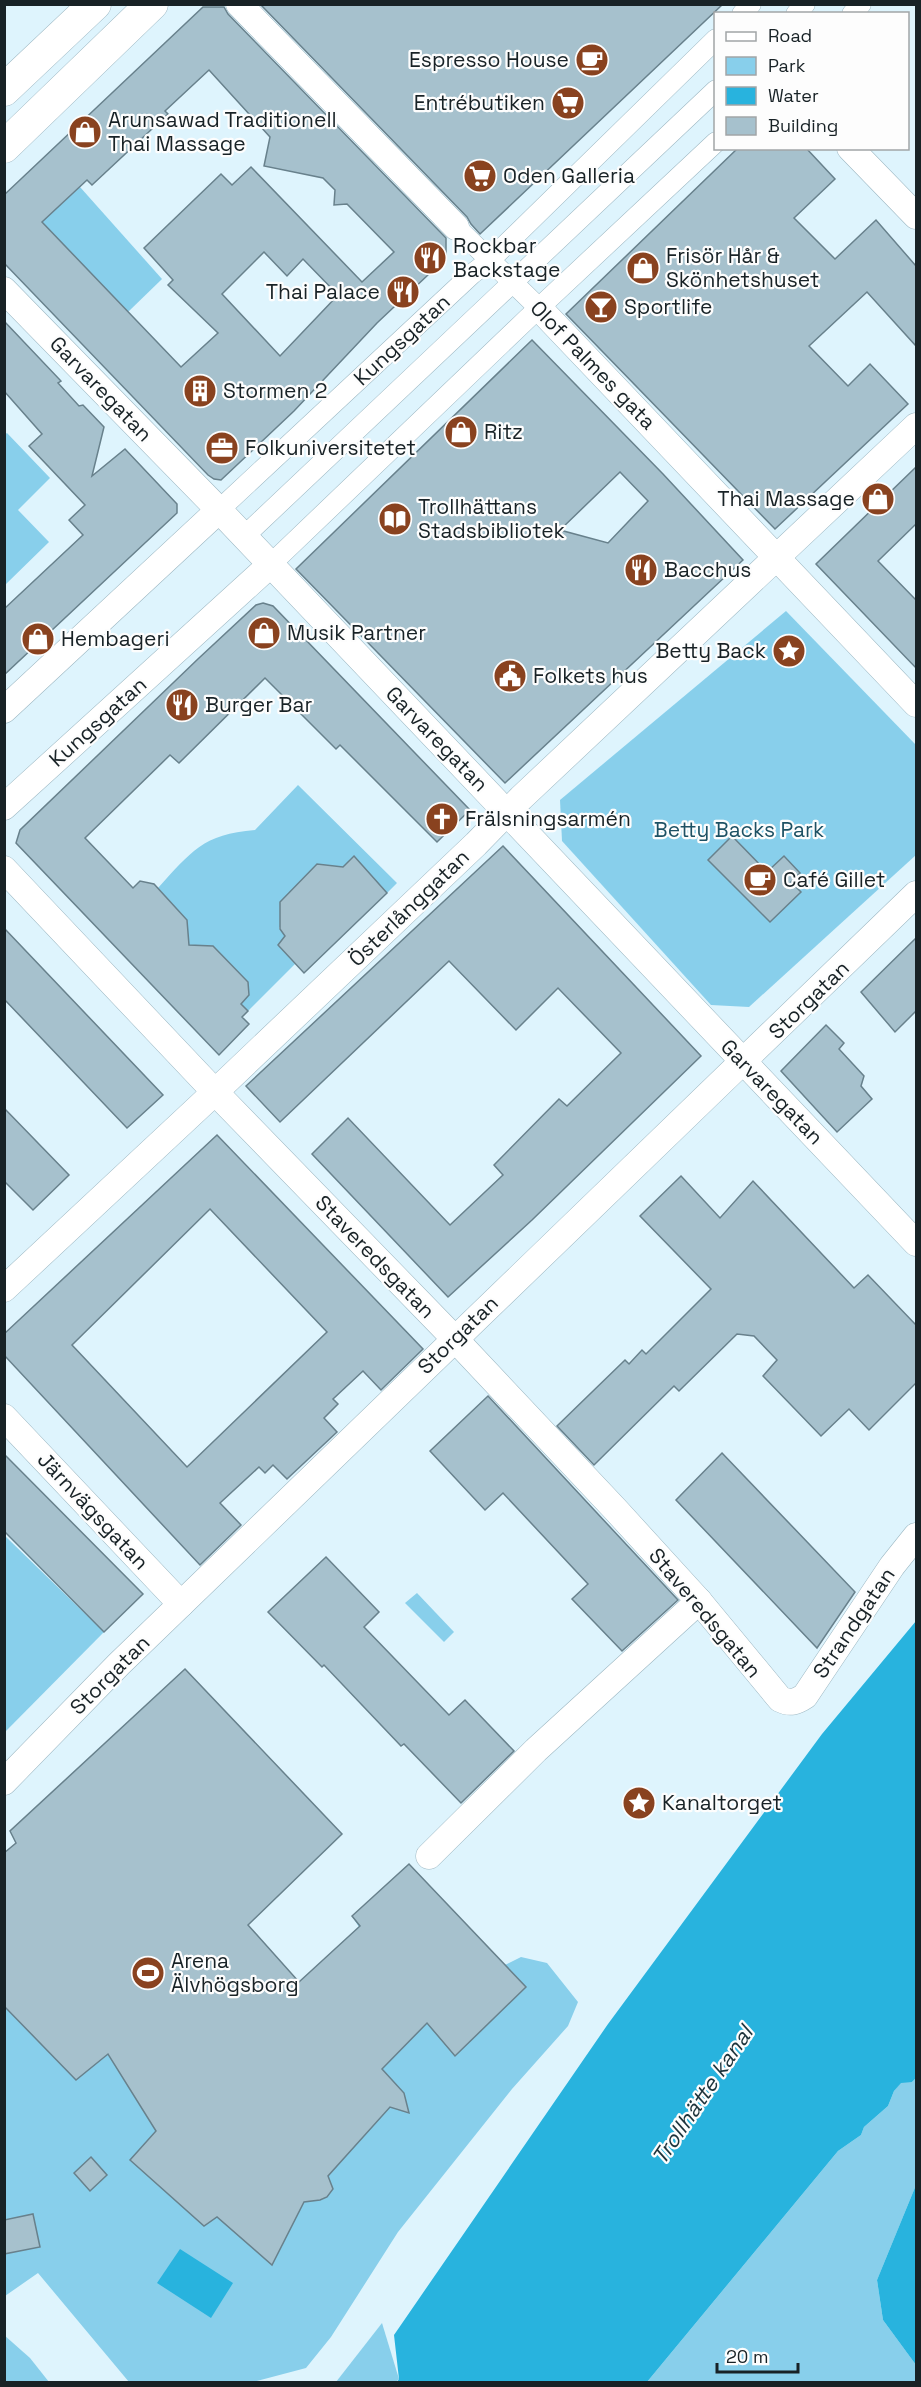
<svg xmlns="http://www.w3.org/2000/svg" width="921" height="2387" font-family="'Space Grotesk',sans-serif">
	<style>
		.green { fill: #88cfeb }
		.water { fill: #28b3de }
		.building { fill: #a6c1cd; stroke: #68818c; stroke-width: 1.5; fill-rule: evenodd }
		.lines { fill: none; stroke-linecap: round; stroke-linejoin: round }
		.pedestrian-casing { stroke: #9cb7c2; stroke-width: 21 }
		.minor-casing { stroke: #9cb7c2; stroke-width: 27 }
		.tertiary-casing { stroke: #9cb7c2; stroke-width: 33 }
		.pedestrian { stroke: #fff; stroke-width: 20 }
		.minor { stroke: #fff; stroke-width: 26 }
		.tertiary { stroke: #fff; stroke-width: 32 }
		.labels { text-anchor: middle; stroke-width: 4.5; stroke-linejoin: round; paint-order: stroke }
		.poi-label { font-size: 21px; fill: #182226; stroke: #fdfdfd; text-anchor: start }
		.street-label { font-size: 21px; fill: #182226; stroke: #fdfdfd }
		.park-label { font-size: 21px; fill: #1d5164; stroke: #fdfdfd }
		.water-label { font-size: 22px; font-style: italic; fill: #1d333b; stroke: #fdfdfd }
	</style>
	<rect width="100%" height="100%" fill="#def4fd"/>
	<!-- green -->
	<g class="green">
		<path d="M 80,187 L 162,279 L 128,312 L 42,222 Z"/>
		<path d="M 7,433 L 50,478 L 18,510 L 49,542 L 5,585 L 4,435 Z"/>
		<path d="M 786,611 L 916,745 L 916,855 L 749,1007 L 711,1005 L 562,841 L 560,800 Z"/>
		<path d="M 298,785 L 397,883 L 387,893 L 354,856 L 337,873 L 332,866 L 317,864 L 280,902 L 280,917 L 284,922 L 279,928 L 285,936 L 278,945 L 295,964 L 248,1011 L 241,1004 L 249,995 L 248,982 L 213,946 L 201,946 L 192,954 L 180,942 L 188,934 L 187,920 L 158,888 C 191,852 203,834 255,830 Z"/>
		<path d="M 4,1535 L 104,1632 L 5,1732 L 4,1732 Z"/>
		<path d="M 417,1593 L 454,1632 L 444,1642 L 405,1603 Z"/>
		<path d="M 185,1669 L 342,1834 L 248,1925 L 299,1982 L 359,1927 L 352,1916 L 409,1864 L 505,1965 L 521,1957 L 547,1963 L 578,2002 L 568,2026 L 512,2089 L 398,2232 L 331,2337 L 306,2368 L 253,2382 L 129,2382 L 38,2273 L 5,2296 L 4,1853 L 16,1843 L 10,1831 Z"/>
		<path d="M 916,2078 L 916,2185 L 877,2280 L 883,2320 L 916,2365 L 916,2382 L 647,2382 L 838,2151 L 861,2135 L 864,2127 L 888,2106 L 894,2091 L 901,2082 L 912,2082 Z"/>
		<path d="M 382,2323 L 399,2379 L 396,2382 L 336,2382 Z"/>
		<path d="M 4,2335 L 30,2358 L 49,2382 L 5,2382 Z"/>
	</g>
	<!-- water -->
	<g class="water">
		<path d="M 916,1621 L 916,2078 L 912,2082 L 901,2083 L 894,2091 L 888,2106 L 864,2127 L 861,2135 L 838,2151 L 647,2382 L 397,2382 L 399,2379 L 394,2335 L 608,2024 L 822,1734 Z"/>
		<path d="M 916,2185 L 916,2365 L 883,2320 L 877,2280 Z"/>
		<path d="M 180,2249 L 233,2283 L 211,2318 L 157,2283 Z"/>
	</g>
	<!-- building -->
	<g class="building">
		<path d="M 260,4 L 723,4 L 480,234 L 471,224 L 467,217 Z"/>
		<path d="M 203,7 L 224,7 L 228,14 L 446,238 L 446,258 L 377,323 L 294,411 L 221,480 L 214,479 L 208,475 L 4,263 L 4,195 ZM 209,70 L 270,137 L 264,166 L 323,178 L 335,190 L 334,205 L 347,204 L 394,252 L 362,282 L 251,167 L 232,185 L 221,174 L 144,248 L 173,280 L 168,285 L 218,333 L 181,367 L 42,222 L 87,180 L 92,185 L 168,114 L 165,111 ZM 264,252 L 287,276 L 303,259 L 338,295 L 280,356 L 222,294 Z"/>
		<path d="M 738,148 L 806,148 L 835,179 L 794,218 L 835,259 L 876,220 L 916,266 L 916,346 L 867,292 L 809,346 L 848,386 L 870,364 L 908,404 L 775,529 L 566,314 Z"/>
		<path d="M 4,321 L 61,381 L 58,383 L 79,406 L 83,405 L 104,427 L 92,476 L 125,449 L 177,504 L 177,513 L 4,675 L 4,609 L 83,535 L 69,520 L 85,505 L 29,446 L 42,434 L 4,391 Z"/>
		<path d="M 532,340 L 663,474 L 743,560 L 505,783 L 296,569 ZM 620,472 L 648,501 L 608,543 L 560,530 Z"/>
		<path d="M 916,467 L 916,524 L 878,561 L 916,600 L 916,668 L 816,564 Z"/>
		<path d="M 263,603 L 273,606 L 470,810 L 437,842 L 340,745 L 336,749 L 265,678 L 179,763 L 170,755 L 85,838 L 133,888 L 140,881 L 154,884 L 187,920 L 189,945 L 213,946 L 248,982 L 249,995 L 241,1004 L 248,1011 L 242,1017 L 249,1024 L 219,1055 L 16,843 L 20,830 L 199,658 L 256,605 Z"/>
		<path d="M 732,836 L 767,872 L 784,856 L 800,873 L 791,882 L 801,892 L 770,922 L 708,860 Z"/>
		<path d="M 503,846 L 701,1056 L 532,1220 L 448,1297 L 312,1154 L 348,1118 L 450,1225 L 503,1175 L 494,1165 L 559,1099 L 567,1106 L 621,1053 L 558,988 L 516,1030 L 449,961 L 280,1122 L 246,1086 Z"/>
		<path d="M 354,856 L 387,893 L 304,973 L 278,945 L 285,936 L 280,929 L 280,902 L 317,864 L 343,867 Z"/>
		<path d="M 4,928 L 163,1095 L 127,1128 L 4,999 Z"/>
		<path d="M 916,938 L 916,1011 L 895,1032 L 861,992 Z"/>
		<path d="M 826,1025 L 844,1043 L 839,1049 L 864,1076 L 861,1086 L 872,1099 L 837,1132 L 781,1071 Z"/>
		<path d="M 4,1108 L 69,1175 L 33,1210 L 4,1181 Z"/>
		<path d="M 217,1135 L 423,1349 L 381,1390 L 363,1371 L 333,1399 L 338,1404 L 324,1418 L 337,1432 L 287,1479 L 273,1465 L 265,1473 L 259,1467 L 220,1503 L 241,1525 L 200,1565 L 4,1355 L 4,1334 ZM 210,1209 L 327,1332 L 187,1467 L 72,1345 Z"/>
		<path d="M 681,1176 L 720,1218 L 753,1181 L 854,1288 L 868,1275 L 916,1325 L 916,1383 L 869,1430 L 849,1409 L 821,1436 L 763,1376 L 777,1360 L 754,1336 L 737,1334 L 679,1391 L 674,1386 L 594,1465 L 557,1426 L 625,1360 L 629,1364 L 642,1350 L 646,1354 L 711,1289 L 640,1216 Z"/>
		<path d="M 488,1396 L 678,1600 L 622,1651 L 572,1599 L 588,1584 L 503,1493 L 485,1510 L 430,1451 Z"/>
		<path d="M 722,1453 L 855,1592 L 817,1648 L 676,1500 Z"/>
		<path d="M 4,1454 L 143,1594 L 104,1632 L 4,1531 Z"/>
		<path d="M 326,1557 L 379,1612 L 364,1627 L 449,1715 L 465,1700 L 514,1751 L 461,1803 L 404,1744 L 401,1746 L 324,1665 L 322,1667 L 268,1612 Z"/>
		<path d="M 185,1669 L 342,1834 L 248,1925 L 299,1982 L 360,1926 L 352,1916 L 409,1864 L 526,1987 L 455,2056 L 427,2023 L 382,2069 L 404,2093 L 409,2113 L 390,2107 L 328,2176 L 333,2189 L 327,2197 L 320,2200 L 304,2202 L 272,2265 L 217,2217 L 204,2226 L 130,2160 L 156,2131 L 108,2054 L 76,2080 L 4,2006 L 4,1853 L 16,1843 L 10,1831 Z"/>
		<path d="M 91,2157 L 107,2175 L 90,2191 L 74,2173 Z"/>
		<path d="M 33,2214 L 40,2247 L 4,2254 L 4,2220 Z"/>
	</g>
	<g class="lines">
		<!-- pedestrian casing -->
		<g class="pedestrian-casing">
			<g id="pedestrian">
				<path d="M 742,14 L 751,4"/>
				<path d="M 796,14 L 805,4"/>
				<path d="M 852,14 L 861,4"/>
				<path d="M 456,227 L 539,308"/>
				<path d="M 219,510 L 472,274 L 489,261 L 716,39"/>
				<path d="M 242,536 L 254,527 L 716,90"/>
				<path d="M 270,565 L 526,320 L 716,142"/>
			</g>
		</g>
		<!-- minor casing -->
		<g class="minor-casing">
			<g id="minor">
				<path d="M 239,4 L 456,227"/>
				<path d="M 850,148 L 916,216"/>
				<path d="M 4,290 L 219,510 L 916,1243"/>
				<path d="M 539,308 L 916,704"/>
				<path d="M 4,710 L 219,510"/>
				<path d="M 4,807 L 270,565"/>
				<path d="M 4,869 L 215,1092 L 454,1338 L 615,1509 L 699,1601 L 780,1699 C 790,1704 796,1702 805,1696 L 892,1566 L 916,1536"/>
				<path d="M 4,1289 L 215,1092 L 476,844 L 521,798 L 916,426"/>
				<path d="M 4,1417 L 181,1604"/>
				<path d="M 4,1782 L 119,1664 L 916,894"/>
				<path d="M 429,1856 L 536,1750 L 699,1601"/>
			</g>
		</g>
		<!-- tertiary casing -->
		<g class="tertiary-casing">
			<g id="tertiary">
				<path d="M 4,90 L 95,4"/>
				<path d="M 4,147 L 152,4"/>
			</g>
		</g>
		<!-- pedestrian -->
		<use href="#pedestrian" class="pedestrian"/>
		<!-- minor -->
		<use href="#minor" class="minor"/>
		<!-- tertiary -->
		<use href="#tertiary" class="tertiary"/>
	</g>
	<!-- icons -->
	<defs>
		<g id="cafe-disc" transform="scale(1.725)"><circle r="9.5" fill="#89421f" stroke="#fdfdfd"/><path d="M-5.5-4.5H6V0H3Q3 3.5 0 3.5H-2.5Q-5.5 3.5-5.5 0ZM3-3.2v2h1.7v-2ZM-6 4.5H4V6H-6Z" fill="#fff"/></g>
		<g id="supermarket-disc" transform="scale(1.725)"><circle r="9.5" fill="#89421f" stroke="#fdfdfd"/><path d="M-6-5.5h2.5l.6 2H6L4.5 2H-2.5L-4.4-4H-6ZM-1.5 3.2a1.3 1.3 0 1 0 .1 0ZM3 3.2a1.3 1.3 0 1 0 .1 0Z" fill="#fff"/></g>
		<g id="shop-disc" transform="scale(1.725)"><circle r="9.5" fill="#89421f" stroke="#fdfdfd"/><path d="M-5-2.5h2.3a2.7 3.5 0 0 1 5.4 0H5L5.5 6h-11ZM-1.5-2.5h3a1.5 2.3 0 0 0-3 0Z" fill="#fff"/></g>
		<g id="restaurant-disc" transform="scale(1.725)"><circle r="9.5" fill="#89421f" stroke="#fdfdfd"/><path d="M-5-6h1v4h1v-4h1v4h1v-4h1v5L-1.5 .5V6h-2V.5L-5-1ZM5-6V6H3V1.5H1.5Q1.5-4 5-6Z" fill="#fff"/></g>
		<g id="bar-disc" transform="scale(1.725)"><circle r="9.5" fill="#89421f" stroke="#fdfdfd"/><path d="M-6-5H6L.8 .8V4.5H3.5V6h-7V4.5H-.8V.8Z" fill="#fff"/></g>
		<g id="building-disc" transform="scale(1.725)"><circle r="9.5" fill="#89421f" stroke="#fdfdfd"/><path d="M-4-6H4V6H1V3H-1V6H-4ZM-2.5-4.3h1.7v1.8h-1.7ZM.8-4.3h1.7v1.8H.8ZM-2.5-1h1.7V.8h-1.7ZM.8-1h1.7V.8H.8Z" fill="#fff"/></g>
		<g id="office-disc" transform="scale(1.725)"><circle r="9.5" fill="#89421f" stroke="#fdfdfd"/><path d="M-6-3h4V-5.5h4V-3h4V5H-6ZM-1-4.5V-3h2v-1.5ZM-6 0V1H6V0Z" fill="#fff"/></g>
		<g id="library-disc" transform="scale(1.725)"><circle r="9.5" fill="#89421f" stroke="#fdfdfd"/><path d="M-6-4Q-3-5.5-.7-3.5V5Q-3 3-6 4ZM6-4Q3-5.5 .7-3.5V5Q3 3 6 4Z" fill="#fff"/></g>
		<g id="sight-disc" transform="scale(1.725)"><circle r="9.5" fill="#89421f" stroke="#fdfdfd"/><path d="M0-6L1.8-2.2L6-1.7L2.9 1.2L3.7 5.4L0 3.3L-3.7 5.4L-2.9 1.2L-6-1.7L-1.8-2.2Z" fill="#fff"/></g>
		<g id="civic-disc" transform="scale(1.725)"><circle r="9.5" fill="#89421f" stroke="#fdfdfd"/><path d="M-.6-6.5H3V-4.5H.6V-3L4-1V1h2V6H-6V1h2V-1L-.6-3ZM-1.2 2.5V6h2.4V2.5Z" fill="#fff"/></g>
		<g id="church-disc" transform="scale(1.725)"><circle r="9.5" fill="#89421f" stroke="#fdfdfd"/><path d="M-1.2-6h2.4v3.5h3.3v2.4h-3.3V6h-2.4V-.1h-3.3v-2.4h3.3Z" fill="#fff"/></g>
		<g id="stadium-disc" transform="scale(1.725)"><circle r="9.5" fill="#89421f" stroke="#fdfdfd"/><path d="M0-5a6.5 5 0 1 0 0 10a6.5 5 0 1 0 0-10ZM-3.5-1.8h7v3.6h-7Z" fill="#fff"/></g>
	</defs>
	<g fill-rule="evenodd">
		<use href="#cafe-disc" x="592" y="60"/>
		<use href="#supermarket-disc" x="568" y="103"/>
		<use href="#shop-disc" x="85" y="132"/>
		<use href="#supermarket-disc" x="480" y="176"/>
		<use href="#restaurant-disc" x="430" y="258"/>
		<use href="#shop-disc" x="643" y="268"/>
		<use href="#restaurant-disc" x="403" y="292"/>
		<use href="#bar-disc" x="601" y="307"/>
		<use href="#building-disc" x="200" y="391"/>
		<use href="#shop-disc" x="461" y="432"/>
		<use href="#office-disc" x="222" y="448"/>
		<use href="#shop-disc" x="878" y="499"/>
		<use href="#library-disc" x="395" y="519"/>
		<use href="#restaurant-disc" x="641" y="570"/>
		<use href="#shop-disc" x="264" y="633"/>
		<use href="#shop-disc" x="38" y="639"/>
		<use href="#sight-disc" x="789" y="651"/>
		<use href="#civic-disc" x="510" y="676"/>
		<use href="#restaurant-disc" x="182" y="705"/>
		<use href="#church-disc" x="442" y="819"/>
		<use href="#cafe-disc" x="760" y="880"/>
		<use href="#sight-disc" x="639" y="1803"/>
		<use href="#stadium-disc" x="148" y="1973"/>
	</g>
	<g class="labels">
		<!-- poi labels -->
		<g class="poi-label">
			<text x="569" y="67" text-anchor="end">Espresso House</text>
			<text x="545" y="110" text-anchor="end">Entrébutiken</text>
			<text x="108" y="127">Arunsawad Traditionell<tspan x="108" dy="24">Thai Massage</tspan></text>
			<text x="503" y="183">Oden Galleria</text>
			<text x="453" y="253">Rockbar<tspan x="453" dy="24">Backstage</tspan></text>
			<text x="666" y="263">Frisör Hår &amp;<tspan x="666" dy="24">Skönhetshuset</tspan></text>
			<text x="380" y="299" text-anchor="end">Thai Palace</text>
			<text x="624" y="314">Sportlife</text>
			<text x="223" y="398">Stormen 2</text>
			<text x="484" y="439">Ritz</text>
			<text x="245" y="455">Folkuniversitetet</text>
			<text x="855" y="506" text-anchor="end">Thai Massage</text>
			<text x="418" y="514">Trollhättans<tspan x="418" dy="24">Stadsbibliotek</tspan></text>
			<text x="664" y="577">Bacchus</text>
			<text x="287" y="640">Musik Partner</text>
			<text x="61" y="646">Hembageri</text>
			<text x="766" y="658" text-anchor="end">Betty Back</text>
			<text x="533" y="683">Folkets hus</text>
			<text x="205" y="712">Burger Bar</text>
			<text x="465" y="826">Frälsningsarmén</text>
			<text x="783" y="887">Café Gillet</text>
			<text x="662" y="1810">Kanaltorget</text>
			<text x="171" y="1968">Arena<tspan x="171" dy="24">Älvhögsborg</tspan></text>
		</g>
		<!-- street labels -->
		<g class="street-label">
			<text transform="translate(402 340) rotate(-43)" y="7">Kungsgatan</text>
			<text transform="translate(593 365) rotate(46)" y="7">Olof Palmes gata</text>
			<text transform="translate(101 389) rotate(46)" y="7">Garvaregatan</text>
			<text transform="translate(98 722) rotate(-42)" y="7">Kungsgatan</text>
			<text transform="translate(437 739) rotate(46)" y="7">Garvaregatan</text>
			<text transform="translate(409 908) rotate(-44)" y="7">Österlånggatan</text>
			<text transform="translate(809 1000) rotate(-44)" y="7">Storgatan</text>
			<text transform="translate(772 1092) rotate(46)" y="7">Garvaregatan</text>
			<text transform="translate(375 1257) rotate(46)" y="7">Staveredsgatan</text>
			<text transform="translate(458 1335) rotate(-44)" y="7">Storgatan</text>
			<text transform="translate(93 1511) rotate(47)" y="7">Järnvägsgatan</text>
			<text transform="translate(705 1613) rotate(50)" y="7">Staveredsgatan</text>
			<text transform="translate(854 1623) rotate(-56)" y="7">Strandgatan</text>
			<text transform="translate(110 1675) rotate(-45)" y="7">Storgatan</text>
		</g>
		<!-- park labels -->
		<g class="park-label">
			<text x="739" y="837">Betty Backs Park</text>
		</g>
		<!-- water labels -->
		<g class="water-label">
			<text transform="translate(702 2095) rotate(-56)" y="8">Trollhätte kanal</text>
		</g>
	</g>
	<!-- border -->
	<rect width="921" height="2387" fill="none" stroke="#182226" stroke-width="12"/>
	<!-- legend -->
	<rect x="714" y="12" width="195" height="138" fill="#fdfdfd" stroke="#a1a5a7" stroke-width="1.5"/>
	<rect x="726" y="32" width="30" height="9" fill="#ffffff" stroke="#a1a5a7" stroke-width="1.5"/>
	<text x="768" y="42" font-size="18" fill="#182226">Road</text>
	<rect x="726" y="57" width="30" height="18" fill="#88cfeb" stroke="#a1a5a7" stroke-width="1.5"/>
	<text x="768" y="72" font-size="18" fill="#182226">Park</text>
	<rect x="726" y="87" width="30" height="18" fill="#28b3de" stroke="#a1a5a7" stroke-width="1.5"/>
	<text x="768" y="102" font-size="18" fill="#182226">Water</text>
	<rect x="726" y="117" width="30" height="18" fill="#a6c1cd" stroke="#a1a5a7" stroke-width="1.5"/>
	<text x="768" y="132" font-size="18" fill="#182226">Building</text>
	<!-- scale -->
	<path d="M717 2363v9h81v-9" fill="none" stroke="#182226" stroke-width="3"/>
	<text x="726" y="2363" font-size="18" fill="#182226" stroke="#fdfdfd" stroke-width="4.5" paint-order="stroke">20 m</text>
</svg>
